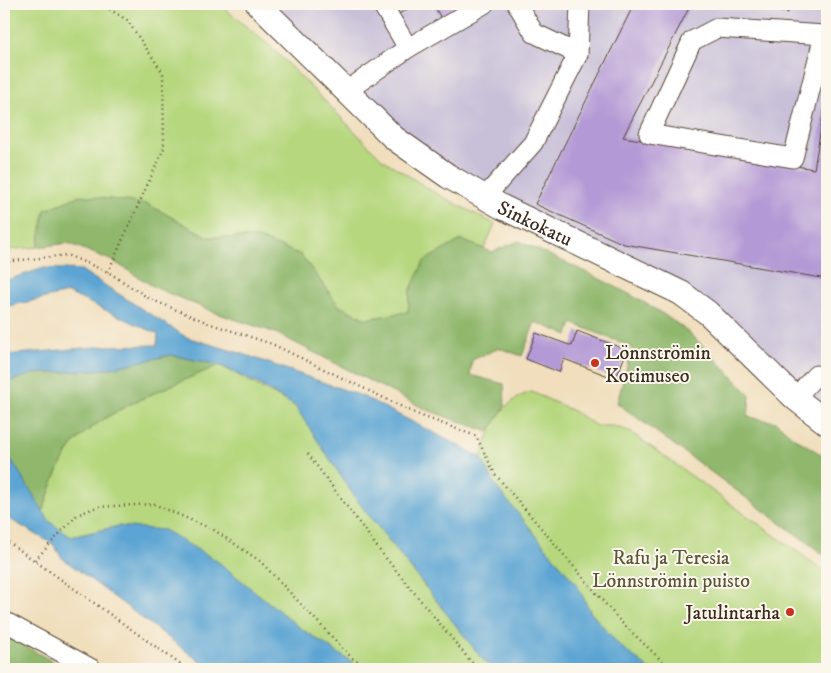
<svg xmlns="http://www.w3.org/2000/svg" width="831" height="673" font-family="'IM FELL DW Pica',serif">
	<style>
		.industrial { fill: #c8bfd8 }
		.green { fill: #b6d77e; stroke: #78804e }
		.forest { fill: #90b86d; stroke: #667146 }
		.water { fill: #5ba4d3; stroke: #4b6778 }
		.building { fill: #b399d5 }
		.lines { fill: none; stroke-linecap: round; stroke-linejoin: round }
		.minor-casing { stroke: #564536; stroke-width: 21 }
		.major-casing { stroke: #564536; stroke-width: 26 }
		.path { stroke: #564536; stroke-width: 2.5; stroke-dasharray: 1 4; stroke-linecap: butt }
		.minor { stroke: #fff; stroke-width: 19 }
		.major { stroke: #fff; stroke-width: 24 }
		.poi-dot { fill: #c8321e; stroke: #fbf7ec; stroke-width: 2 }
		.labels { text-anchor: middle; stroke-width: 4; stroke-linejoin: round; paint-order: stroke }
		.street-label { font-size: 20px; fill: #3b2a1e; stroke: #fbf7ec }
		.poi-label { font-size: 20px; fill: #3b2a1e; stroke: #fbf7ec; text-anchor: start }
		.park-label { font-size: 20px; fill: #5a5536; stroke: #fbf7ec }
	</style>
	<rect width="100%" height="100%" fill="#fbf7ec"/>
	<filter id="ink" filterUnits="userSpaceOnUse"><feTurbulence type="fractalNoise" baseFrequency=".02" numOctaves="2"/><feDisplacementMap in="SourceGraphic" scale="10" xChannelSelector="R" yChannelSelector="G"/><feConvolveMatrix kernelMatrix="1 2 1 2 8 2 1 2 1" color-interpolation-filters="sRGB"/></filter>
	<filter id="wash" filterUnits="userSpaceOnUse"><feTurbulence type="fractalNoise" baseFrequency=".0096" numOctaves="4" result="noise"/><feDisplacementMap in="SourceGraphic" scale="20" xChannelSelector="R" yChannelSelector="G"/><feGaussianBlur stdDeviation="1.12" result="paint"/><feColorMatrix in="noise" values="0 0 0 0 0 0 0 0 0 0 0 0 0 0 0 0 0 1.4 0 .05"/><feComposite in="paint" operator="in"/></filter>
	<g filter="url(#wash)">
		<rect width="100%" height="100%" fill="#f0debc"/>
		<!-- industrial -->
		<path class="industrial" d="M 258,4 L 827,4 L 827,423 L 708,313 L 448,176 Z"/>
		<!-- green -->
		<g class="green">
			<path d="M 4,4 L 219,4 L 272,48 L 382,159 L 437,194 L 495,224 L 484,249 L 461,240 L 410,291 L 408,312 L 366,319 L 339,306 L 301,255 L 258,238 L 208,237 L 147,204 L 45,210 L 38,247 L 4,250 L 4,232 L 11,221 L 4,211 Z"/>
			<path d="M 219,365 L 295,406 L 356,499 L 484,661 L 494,669 L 362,669 L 303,630 L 119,526 L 71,537 L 50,523 L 43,512 C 49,491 57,470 68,452 C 91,413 178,384 219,365 Z"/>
			<path d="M 532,392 L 575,412 L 596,426 L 613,426 L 629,431 L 827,573 L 827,669 L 649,669 L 619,645 L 591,613 L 577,585 L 497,488 L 481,457 C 490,429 500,400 532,392 Z"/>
		</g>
		<!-- forest -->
		<g class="forest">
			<path d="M 81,195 L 147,204 L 208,237 L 258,238 L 301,255 L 339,306 L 366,319 L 408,312 L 410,291 L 424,261 L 461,240 L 492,252 L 519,241 C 568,264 620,286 666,316 C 698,336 724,369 750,395 L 748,417 L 776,422 L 793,437 L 827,458 L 827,557 L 617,403 L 632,347 L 572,323 L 568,335 L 535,322 L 522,356 L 499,348 L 472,360 L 470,375 L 504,384 L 505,406 L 489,432 L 427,410 L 276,333 L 216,313 L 156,288 L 113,261 L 68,243 L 38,247 L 45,210 Z"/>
			<path d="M 171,355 L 219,365 C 178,384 91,413 68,452 C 57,470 49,491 43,512 L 9,456 L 4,452 L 4,383 L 32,374 L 106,369 Z"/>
			<path d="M 4,634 L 66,669 L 4,669 Z"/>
		</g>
		<!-- water -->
		<g class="water">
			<path d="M 44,268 L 81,270 L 186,337 L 243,354 L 362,396 L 481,457 L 497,488 L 577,585 L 591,613 L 619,645 L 649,669 L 494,669 L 484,661 L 356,499 L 295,406 L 258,384 L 219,365 L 171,355 L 106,369 L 32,374 L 4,383 L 4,355 L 106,346 L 157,345 L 158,334 L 68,293 L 4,307 L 4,281 Z"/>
			<path d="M 4,452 L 9,456 L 50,522 L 71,537 L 119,526 L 164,530 L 217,561 L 303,630 L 362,669 L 210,669 L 62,558 L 53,544 L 4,516 Z"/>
		</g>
		<g id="blocks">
			<!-- building -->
			<g class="building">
				<path d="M 391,4 L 416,4 L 397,15 Z"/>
				<path d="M 433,4 L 465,4 L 441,18 Z"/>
				<path d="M 634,4 L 691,4 L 623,137 L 814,169 L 827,92 L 827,279 L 624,244 L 535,204 Z"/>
				<path d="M 734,4 L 790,4 L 788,13 Z"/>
				<path d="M 577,331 L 627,350 L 616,379 L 564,359 L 559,372 L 526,359 L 536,333 L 572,346 Z"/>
			</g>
		</g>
	</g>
	<g filter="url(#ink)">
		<use href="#blocks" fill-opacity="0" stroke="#564536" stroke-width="1"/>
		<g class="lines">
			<!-- minor casing -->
			<g class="minor-casing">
				<g id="minor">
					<path d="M 382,4 L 408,48"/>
					<path d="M 517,4 L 534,33 L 578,54"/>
					<path d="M 824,35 L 793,158 L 649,134 L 692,41 L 717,28 L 824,35 L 827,33"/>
					<path d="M 345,92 L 408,48 L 484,4"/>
					<path d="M 492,189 L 533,143 L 578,54 L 580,4"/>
					<path d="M 795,398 L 816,375"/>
					<path d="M 4,621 L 92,669"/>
				</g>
			</g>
			<!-- major casing -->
			<g class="major-casing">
				<g id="major">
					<path id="s1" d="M 258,4 L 394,138 L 448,176 L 502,207 L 681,293 L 708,313 L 795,398 L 827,423"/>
				</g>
			</g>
			<!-- path -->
			<g class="path">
				<path d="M 101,4 L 127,20 L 163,73 L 164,148 L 108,272"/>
				<path d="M 4,262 L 67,255 L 108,272 L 150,299 L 211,324 L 272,344 L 419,415 L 476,436 L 495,474 L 621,622 L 661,660 L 677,669"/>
				<path d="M 308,454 L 380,551 L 477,669"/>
				<path d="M 4,539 L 187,669"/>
				<path d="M 35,560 L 77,515 L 97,507 L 154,504 L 214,530 L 260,561 L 352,658 L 371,669"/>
			</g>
			<!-- minor -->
			<use href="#minor" class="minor"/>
			<!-- major -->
			<use href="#major" class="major"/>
		</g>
	</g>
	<!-- markers -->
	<g class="poi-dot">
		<circle cx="595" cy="363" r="5"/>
		<circle cx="790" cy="612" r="5"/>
	</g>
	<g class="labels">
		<!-- street labels -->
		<g class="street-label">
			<text dy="7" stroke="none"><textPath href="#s1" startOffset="356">Sinkokatu</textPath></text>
		</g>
		<!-- poi labels -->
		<g class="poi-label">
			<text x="605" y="359">Lönnströmin<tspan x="605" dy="23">Kotimuseo</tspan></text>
			<text x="780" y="619" text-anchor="end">Jatulintarha</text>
		</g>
		<!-- park labels -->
		<g class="park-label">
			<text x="671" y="564">Rafu ja Teresia<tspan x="671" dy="23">Lönnströmin puisto</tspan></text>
		</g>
	</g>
	<!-- margin -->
	<rect width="831" height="673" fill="none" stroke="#fbf7ec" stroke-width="20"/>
</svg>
